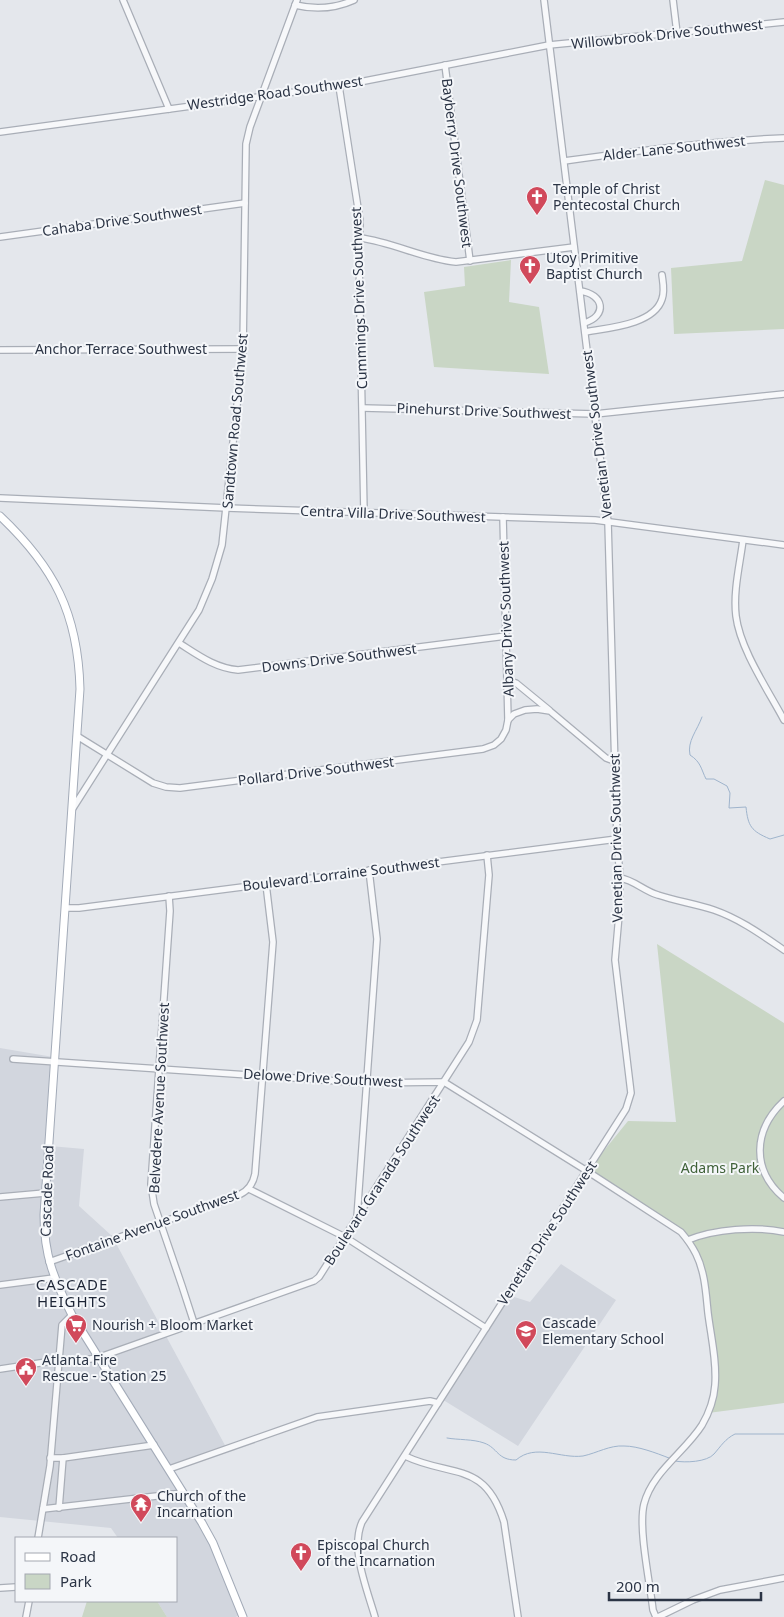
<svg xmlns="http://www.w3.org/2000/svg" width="784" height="1617" font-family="'Noto Sans',sans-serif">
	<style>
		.built { fill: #d2d6de }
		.green { fill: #c9d6c5 }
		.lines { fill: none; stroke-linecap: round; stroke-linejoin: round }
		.stream { stroke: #9fb4cc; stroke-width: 1 }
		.minor-casing { stroke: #a9aeb7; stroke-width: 8 }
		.major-casing { stroke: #a3abb8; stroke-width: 9 }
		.minor { stroke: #f7f8fa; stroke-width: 5.5 }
		.major { stroke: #fff; stroke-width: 7 }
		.labels { text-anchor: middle; stroke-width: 4; stroke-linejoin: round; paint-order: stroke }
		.street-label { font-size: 14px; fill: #2b3445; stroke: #f4f6f9 }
		.poi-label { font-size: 14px; fill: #2b3445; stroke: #f4f6f9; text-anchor: start }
		.park-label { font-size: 14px; fill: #3f6138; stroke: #f4f6f9 }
		.neighbourhood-label { font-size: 15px; letter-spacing: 1px; fill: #1d2536; stroke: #f4f6f9 }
	</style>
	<rect width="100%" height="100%" fill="#e4e7ec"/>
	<!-- built -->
	<g class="built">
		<path d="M 0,1048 L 59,1058 L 50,1146 L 84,1149 L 79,1206 L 112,1236 L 227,1449 L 166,1471 L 197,1512 L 241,1613 L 236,1617 L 167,1617 L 157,1601 L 176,1601 L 176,1538 L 118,1538 L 111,1528 L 0,1517 Z"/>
		<path d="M 561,1264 L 616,1300 L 518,1446 L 440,1398 L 505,1294 L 530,1302 Z"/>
	</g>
	<!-- green -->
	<g class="green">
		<path d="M 765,180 L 784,185 L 784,329 L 674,334 L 671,268 L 742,261 Z"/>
		<path d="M 511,260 L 509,302 L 539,307 L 549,374 L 434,367 L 424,292 L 465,286 L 464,267 Z"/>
		<path d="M 657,944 L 784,1023 L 784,1403 L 708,1413 L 717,1391 L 712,1323 L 698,1258 L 689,1237 L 589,1169 L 628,1121 L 676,1122 Z"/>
		<path d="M 87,1601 L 157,1601 L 167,1617 L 82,1617 Z"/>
	</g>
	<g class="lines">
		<!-- stream -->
		<g class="stream">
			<path d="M 702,717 C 697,731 687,741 690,755 C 701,762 701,769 706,779 L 714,779 L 727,786 L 730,793 L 729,808 L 746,807 C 748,826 751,831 770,839 L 784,835"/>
			<path d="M 447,1438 C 458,1440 473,1439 484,1443 C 498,1448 497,1460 516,1460 C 536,1443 560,1459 583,1456 C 597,1453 610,1445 624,1446 C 638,1446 656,1453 669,1458"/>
			<path d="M 675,1461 C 685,1463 707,1462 714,1454 C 721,1446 725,1439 735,1434 L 784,1434"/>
		</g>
		<!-- minor casing -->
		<g class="minor-casing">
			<g id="minor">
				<path d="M 123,0 L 169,109"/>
				<path d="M 673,0 L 677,33"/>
				<path d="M 295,5 C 316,10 334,9 354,0"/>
				<path d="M 445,65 L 470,261"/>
				<path d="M 339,86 L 360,221 L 359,260 L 364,513"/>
				<path d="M 0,132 L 339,86 L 549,45 L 784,22"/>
				<path d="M 564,161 C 637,151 711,141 784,138"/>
				<path d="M 0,237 L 245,203"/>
				<path d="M 360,238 C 393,242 423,259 456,262 L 574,247"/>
				<path d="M 580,291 C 604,294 608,316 584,323"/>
				<path d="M 585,332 C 607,328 654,325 662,299 C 665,291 663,283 662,275"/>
				<path d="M 0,350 L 243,349"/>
				<path d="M 363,408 L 595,414 L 784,394"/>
				<path d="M 0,498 L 227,508 L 595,520 L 784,545"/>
				<path d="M 503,517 L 508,720"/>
				<path d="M 743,540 C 740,564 733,591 736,616 C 740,649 768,690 784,720"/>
				<path d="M 179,643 C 198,655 215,668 238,670 L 506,636"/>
				<path d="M 507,680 L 516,683 L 549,710"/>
				<path d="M 77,736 L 153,783 L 166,787 L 180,788 L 483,749 L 494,745 L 501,739 L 506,730 L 508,720 L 514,714 L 525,710 L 537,709 L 550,711 L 606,758 L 614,761"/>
				<path d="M 73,808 L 199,610 L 212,579 L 222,545 L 243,349 L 246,144 L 250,127 L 297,0"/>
				<path d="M 620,878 C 634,880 644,891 658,895 C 676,901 696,904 714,910 C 740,919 762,935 784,950"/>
				<path d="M 169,896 L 170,911 L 151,1184 L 154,1204 L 182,1286 L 194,1323"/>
				<path d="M 65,908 L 79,908 L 617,839"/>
				<path d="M 13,1059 L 367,1083 L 444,1082 L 587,1171 L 681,1232 C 687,1239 692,1246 696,1254 C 705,1272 706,1294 708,1313 C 711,1337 717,1361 715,1385 C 714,1399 709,1413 702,1425 C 685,1452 652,1472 644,1504 C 638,1528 650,1583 653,1610 L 656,1617"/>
				<path d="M 784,1101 C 753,1130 751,1170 784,1198"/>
				<path d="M 249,1189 L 345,1237 L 486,1328"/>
				<path d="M 0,1197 L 45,1193"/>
				<path d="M 357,1217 L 377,939 L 369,870"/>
				<path d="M 688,1240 C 715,1229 755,1226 784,1232"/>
				<path d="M 49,1262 L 239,1195 C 248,1191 253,1184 255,1174 L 273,942 L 266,884"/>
				<path d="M 0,1285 L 54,1278"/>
				<path d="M 0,1369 L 53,1361 L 70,1362 L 97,1358 L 314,1281 L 319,1277 L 469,1042 L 477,1020 L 489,875 L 487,855"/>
				<path d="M 405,1456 C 451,1478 485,1460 504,1522 L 518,1617"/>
				<path d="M 50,1458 L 63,1458 L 154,1445"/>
				<path d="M 169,1469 L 317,1417 L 430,1401 L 438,1403"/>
				<path d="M 59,1508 L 63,1458"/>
				<path d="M 43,1509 L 183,1493"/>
				<path d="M 38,1538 L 50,1466 L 62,1325 L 72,1315"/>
				<path d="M 0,1588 L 16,1587"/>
				<path d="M 26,1617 L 29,1601"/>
				<path d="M 375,1617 C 367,1589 350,1549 362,1522 L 626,1109 L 631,1093 L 615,960 L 619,915 L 620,878 L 617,839 L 608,522 L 544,0"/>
				<path d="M 658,1617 L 693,1600 L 720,1590 L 784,1578"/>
			</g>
		</g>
		<!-- major casing -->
		<g class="major-casing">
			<path id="major" d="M 0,516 C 54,567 78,613 80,689 L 44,1215 C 44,1256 54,1279 72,1315 L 202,1523 L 213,1543 L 243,1617"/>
		</g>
		<!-- minor -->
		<use href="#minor" class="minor"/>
		<!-- major -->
		<use href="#major" class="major"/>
	</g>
	<!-- icons -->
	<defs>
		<g id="church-pin" transform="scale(1.125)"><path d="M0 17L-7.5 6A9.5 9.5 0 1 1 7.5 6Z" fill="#d1495b" stroke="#f4f6f9"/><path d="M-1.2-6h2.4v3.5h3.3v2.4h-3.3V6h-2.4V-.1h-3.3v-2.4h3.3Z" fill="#fff"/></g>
		<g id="supermarket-pin" transform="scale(1.125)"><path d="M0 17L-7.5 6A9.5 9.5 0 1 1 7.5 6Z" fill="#d1495b" stroke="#f4f6f9"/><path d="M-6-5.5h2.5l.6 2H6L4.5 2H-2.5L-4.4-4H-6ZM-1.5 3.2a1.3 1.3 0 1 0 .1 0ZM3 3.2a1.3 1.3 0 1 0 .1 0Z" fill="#fff"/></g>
		<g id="school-pin" transform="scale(1.125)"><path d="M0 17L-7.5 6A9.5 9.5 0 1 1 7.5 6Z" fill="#d1495b" stroke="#f4f6f9"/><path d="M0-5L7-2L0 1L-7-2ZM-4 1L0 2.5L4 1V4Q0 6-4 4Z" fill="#fff"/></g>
		<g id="civic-pin" transform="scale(1.125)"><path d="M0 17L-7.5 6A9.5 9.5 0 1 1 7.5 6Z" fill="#d1495b" stroke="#f4f6f9"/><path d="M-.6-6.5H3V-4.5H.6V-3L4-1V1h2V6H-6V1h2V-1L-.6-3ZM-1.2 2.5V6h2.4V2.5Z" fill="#fff"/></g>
		<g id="temple-pin" transform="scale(1.125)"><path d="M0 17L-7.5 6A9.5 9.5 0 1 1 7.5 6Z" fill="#d1495b" stroke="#f4f6f9"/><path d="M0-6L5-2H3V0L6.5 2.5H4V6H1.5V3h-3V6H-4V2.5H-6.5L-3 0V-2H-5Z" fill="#fff"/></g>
	</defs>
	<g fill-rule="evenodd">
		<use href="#church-pin" x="537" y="197"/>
		<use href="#church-pin" x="530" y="266"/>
		<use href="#supermarket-pin" x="76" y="1325"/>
		<use href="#school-pin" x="526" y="1331"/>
		<use href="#civic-pin" x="26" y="1368"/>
		<use href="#temple-pin" x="141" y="1504"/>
		<use href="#church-pin" x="301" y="1553"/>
	</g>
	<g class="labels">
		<!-- street labels -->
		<g class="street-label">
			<text transform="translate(667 34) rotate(-6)" y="5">Willowbrook Drive Southwest</text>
			<text transform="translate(275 93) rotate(-8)" y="5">Westridge Road Southwest</text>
			<text transform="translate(674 148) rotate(-6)" y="5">Alder Lane Southwest</text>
			<text transform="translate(457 163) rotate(83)" y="5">Bayberry Drive Southwest</text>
			<text transform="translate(122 220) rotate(-8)" y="5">Cahaba Drive Southwest</text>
			<text transform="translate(359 298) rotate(-92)" y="5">Cummings Drive Southwest</text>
			<text x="121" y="354">Anchor Terrace Southwest</text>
			<text transform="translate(484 411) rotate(2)" y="5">Pinehurst Drive Southwest</text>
			<text transform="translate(235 421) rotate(-85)" y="5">Sandtown Road Southwest</text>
			<text transform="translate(597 434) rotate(-97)" y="5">Venetian Drive Southwest</text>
			<text transform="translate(393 514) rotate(2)" y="5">Centra Villa Drive Southwest</text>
			<text transform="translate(506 619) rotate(-92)" y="5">Albany Drive Southwest</text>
			<text transform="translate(339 658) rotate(-7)" y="5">Downs Drive Southwest</text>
			<text transform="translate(316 771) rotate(-7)" y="5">Pollard Drive Southwest</text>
			<text transform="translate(616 838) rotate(-91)" y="5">Venetian Drive Southwest</text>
			<text transform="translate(341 874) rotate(-7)" y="5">Boulevard Lorraine Southwest</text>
			<text transform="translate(323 1078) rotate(3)" y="5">Delowe Drive Southwest</text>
			<text transform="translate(159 1098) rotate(-87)" y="5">Belvedere Avenue Southwest</text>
			<text transform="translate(382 1180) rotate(-57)" y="5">Boulevard Granada Southwest</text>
			<text transform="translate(47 1191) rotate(-88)" y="5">Cascade Road</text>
			<text transform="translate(152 1225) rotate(-20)" y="5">Fontaine Avenue Southwest</text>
			<text transform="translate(547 1233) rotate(-57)" y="5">Venetian Drive Southwest</text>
		</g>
		<!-- poi labels -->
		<g class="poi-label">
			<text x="553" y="194">Temple of Christ<tspan x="553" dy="16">Pentecostal Church</tspan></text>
			<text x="546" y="263">Utoy Primitive<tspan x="546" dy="16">Baptist Church</tspan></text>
			<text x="542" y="1328">Cascade<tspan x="542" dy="16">Elementary School</tspan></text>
			<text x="92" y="1330">Nourish + Bloom Market</text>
			<text x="42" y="1365">Atlanta Fire<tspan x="42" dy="16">Rescue - Station 25</tspan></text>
			<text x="157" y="1501">Church of the<tspan x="157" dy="16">Incarnation</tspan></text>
			<text x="317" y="1550">Episcopal Church<tspan x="317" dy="16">of the Incarnation</tspan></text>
		</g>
		<!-- park labels -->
		<g class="park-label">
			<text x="720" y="1173">Adams Park</text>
		</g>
		<!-- neighbourhood labels -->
		<g class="neighbourhood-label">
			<text x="72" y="1290">CASCADE<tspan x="72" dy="17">HEIGHTS</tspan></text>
		</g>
	</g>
	<!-- legend -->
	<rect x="15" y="1537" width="162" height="65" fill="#f4f6f9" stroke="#a4a8b1"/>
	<rect x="25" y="1553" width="25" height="8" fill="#ffffff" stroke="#a4a8b1"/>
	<text x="60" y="1562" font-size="15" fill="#2b3445">Road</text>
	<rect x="25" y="1574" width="25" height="15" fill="#c9d6c5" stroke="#a4a8b1"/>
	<text x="60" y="1587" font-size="15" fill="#2b3445">Park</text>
	<!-- scale -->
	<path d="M609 1592v8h152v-8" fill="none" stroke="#2b3445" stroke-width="2.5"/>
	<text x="616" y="1592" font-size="15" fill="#2b3445" stroke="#f4f6f9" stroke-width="4" paint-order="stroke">200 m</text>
</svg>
